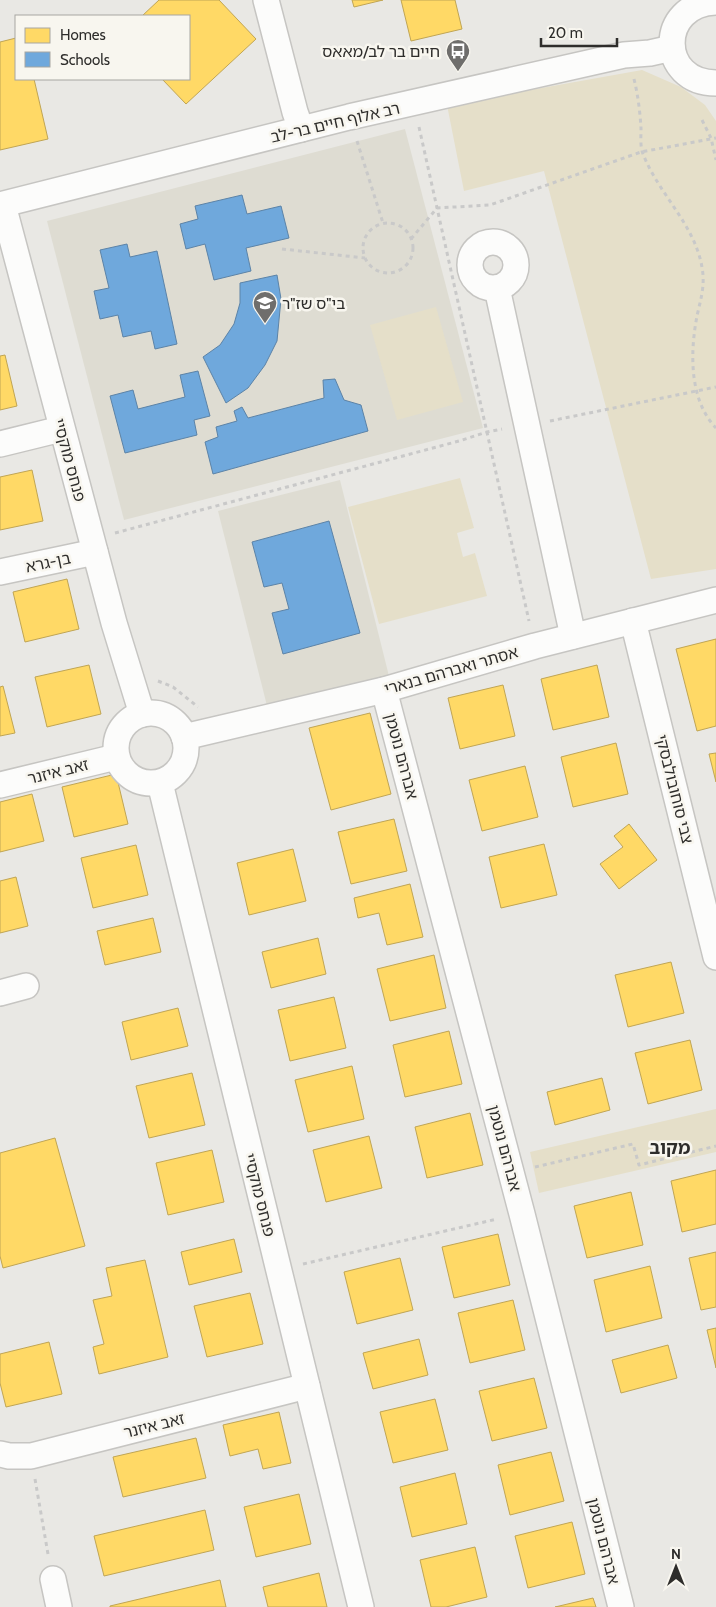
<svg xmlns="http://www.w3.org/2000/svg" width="716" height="1607" font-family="Cabin,'Noto Sans Hebrew',sans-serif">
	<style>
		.built { fill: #dedcd2 }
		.green { fill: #e5dfc9 }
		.homes { fill: #ffd966; stroke: #c0a554 }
		.schools { fill: #6fa8dc; stroke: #5c83a7 }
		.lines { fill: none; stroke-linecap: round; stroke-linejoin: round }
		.minor-casing { stroke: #c6c5c2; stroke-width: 28 }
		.path { stroke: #c9c9c9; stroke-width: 3; stroke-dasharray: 4 4; stroke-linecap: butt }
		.minor { stroke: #fcfcfb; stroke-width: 25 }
		.labels { text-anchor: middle; stroke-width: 5; stroke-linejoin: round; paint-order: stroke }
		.poi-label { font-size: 16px; fill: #2e2d2b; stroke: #f8f6ef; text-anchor: end }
		.street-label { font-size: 16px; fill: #2e2d2b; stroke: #f8f6ef }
		.neighbourhood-label { font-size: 18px; font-weight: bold; fill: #2e2d2b; stroke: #f8f6ef }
	</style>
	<rect width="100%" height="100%" fill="#e9e8e4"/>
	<!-- built -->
	<g class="built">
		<path d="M 405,129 L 483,428 L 124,520 L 47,221 Z"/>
		<path d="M 340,480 L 389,676 L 267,706 L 218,511 Z"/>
	</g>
	<!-- green -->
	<g class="green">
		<path d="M 642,70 L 681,87 L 705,105 L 716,121 L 716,569 L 651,579 L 544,171 L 464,191 L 447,105 Z"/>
		<path d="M 436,307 L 463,402 L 397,420 L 370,325 Z"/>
		<path d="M 460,478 L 474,528 L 457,533 L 463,557 L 475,553 L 487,596 L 379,624 L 348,507 Z"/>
		<path d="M 716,1109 L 716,1152 L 539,1193 L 530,1152 Z"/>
	</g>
	<!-- homes -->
	<g class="homes">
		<path d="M 159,0 L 219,0 L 256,39 L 186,104 L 162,79 L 189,79 L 189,16 L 142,16 Z"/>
		<path d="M 352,0 L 383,0 L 354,7 Z"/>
		<path d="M 401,0 L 455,0 L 462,29 L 411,41 Z"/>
		<path d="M 16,38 L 16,79 L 34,79 L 48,139 L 0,150 L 0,42 Z"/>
		<path d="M 5,355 L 17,406 L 0,410 L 0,356 Z"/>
		<path d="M 32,470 L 43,521 L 0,530 L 0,477 Z"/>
		<path d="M 67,579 L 79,629 L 25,642 L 13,592 Z"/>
		<path d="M 716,639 L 716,726 L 697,731 L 676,649 Z"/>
		<path d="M 89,665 L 101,714 L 47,727 L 35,677 Z"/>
		<path d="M 597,665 L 609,717 L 553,730 L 541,679 Z"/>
		<path d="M 503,685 L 515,736 L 460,749 L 448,698 Z"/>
		<path d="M 3,686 L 15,733 L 0,736 L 0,687 Z"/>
		<path d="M 370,713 L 391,794 L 331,810 L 309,728 Z"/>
		<path d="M 616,743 L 628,794 L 573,807 L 561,757 Z"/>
		<path d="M 716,753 L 716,782 L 709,754 Z"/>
		<path d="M 525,766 L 538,817 L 482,831 L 469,780 Z"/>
		<path d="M 116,774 L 128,824 L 74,837 L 62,787 Z"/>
		<path d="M 32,794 L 44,841 L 0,852 L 0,802 Z"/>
		<path d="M 394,819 L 407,871 L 351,884 L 338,832 Z"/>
		<path d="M 629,824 L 657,860 L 619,889 L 600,864 L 623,847 L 614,836 Z"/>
		<path d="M 544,844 L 557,895 L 501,908 L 489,857 Z"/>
		<path d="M 136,845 L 148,895 L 93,908 L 81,858 Z"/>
		<path d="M 293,849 L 306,901 L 249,915 L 237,863 Z"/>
		<path d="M 16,877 L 28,926 L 0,933 L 0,881 Z"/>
		<path d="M 410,884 L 423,937 L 387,945 L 379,913 L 358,918 L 354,898 Z"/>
		<path d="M 153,918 L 161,952 L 105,965 L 97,931 Z"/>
		<path d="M 318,938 L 326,974 L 271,988 L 262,952 Z"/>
		<path d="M 434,955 L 446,1008 L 390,1021 L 377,969 Z"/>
		<path d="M 671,962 L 684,1013 L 628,1027 L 615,975 Z"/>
		<path d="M 334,997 L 346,1048 L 290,1061 L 278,1010 Z"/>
		<path d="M 178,1008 L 188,1046 L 131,1060 L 122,1022 Z"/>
		<path d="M 449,1031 L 462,1084 L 405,1097 L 393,1045 Z"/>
		<path d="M 690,1040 L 702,1090 L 648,1104 L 635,1053 Z"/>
		<path d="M 352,1066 L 364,1119 L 308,1132 L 295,1080 Z"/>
		<path d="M 192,1073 L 205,1125 L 149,1138 L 136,1086 Z"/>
		<path d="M 602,1078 L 610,1110 L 555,1125 L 547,1092 Z"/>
		<path d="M 470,1113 L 483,1165 L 427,1178 L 415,1127 Z"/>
		<path d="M 369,1136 L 382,1188 L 326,1202 L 313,1150 Z"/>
		<path d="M 55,1138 L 85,1246 L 3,1268 L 0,1256 L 0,1153 Z"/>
		<path d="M 212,1150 L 224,1202 L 168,1215 L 156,1163 Z"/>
		<path d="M 716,1170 L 716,1224 L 682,1232 L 671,1181 Z"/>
		<path d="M 631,1192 L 643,1245 L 587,1258 L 574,1206 Z"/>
		<path d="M 498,1234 L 510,1285 L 454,1298 L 442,1247 Z"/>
		<path d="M 234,1239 L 242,1272 L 189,1285 L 181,1252 Z"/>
		<path d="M 716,1252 L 716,1307 L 701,1310 L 689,1258 Z"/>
		<path d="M 400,1258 L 413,1310 L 357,1324 L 344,1272 Z"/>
		<path d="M 145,1260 L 168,1357 L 99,1374 L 93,1347 L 104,1344 L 93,1300 L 112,1296 L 106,1268 Z"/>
		<path d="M 650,1266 L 662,1318 L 606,1332 L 594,1280 Z"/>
		<path d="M 250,1293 L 263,1344 L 207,1357 L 194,1306 Z"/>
		<path d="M 513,1300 L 525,1350 L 470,1363 L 458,1313 Z"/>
		<path d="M 716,1328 L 716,1368 L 707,1330 Z"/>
		<path d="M 419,1339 L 428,1375 L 373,1389 L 363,1353 Z"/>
		<path d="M 49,1342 L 62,1394 L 6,1407 L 0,1383 L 0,1354 Z"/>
		<path d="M 668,1345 L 677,1378 L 621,1393 L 612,1360 Z"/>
		<path d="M 534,1378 L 547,1428 L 492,1441 L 479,1391 Z"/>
		<path d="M 435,1399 L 448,1450 L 393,1463 L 380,1412 Z"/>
		<path d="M 279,1412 L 291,1463 L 263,1469 L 258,1449 L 230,1456 L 223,1425 Z"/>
		<path d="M 196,1438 L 206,1478 L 123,1497 L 113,1457 Z"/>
		<path d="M 551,1452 L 564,1501 L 510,1515 L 498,1465 Z"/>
		<path d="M 455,1473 L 467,1524 L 412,1537 L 400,1487 Z"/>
		<path d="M 299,1494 L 311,1544 L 256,1557 L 244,1507 Z"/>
		<path d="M 205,1510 L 214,1550 L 104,1576 L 94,1536 Z"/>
		<path d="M 572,1522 L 585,1574 L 528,1588 L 515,1536 Z"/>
		<path d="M 475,1547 L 487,1597 L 446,1607 L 431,1607 L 420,1560 Z"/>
		<path d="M 319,1573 L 327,1607 L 268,1607 L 263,1587 Z"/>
		<path d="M 220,1580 L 226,1607 L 110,1607 L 110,1606 Z"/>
		<path d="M 593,1598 L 596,1607 L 555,1607 Z"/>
	</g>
	<!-- schools -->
	<g class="schools">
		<path d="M 242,195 L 247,214 L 281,206 L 289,238 L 246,248 L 251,271 L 214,280 L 205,244 L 186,249 L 180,224 L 198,219 L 195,206 Z"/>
		<path d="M 127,244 L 130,257 L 157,251 L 177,344 L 155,349 L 151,331 L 123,337 L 118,315 L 100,319 L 94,291 L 109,288 L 100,250 Z"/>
		<path d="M 277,275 L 281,299 L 277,341 L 265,365 L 248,388 L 226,403 L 203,357 L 220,345 L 234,324 L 240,303 L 240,283 Z"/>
		<path d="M 198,371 L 210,416 L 194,420 L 197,435 L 125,453 L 110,396 L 133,390 L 138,409 L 185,397 L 180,375 Z"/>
		<path d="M 335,379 L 344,400 L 361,405 L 368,431 L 213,474 L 205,442 L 218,437 L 216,427 L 237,421 L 234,411 L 242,407 L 248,418 L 324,398 L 323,380 Z"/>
		<path d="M 329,521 L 360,633 L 283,654 L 272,613 L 289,609 L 282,583 L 264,587 L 252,542 Z"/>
	</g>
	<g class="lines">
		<!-- minor casing -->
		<g class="minor-casing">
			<g id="minor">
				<path d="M 266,0 L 295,112 L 301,129"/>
				<path d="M 716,2 C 657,4 658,83 716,83"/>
				<path d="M 0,205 L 349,117 L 624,55 L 650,53 L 672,48"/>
				<path d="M 3,205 L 114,623 L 142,714"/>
				<circle cx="493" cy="265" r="23"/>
				<path d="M 497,288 L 573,636"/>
				<path d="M 0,444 L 61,429"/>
				<path d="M 0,572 L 95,552"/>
				<path d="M 633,621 L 716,957"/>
				<path d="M 384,690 L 522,1214 L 621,1607"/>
				<circle cx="151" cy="748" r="35"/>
				<path d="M 184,737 L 384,690 L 535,646 L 716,600"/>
				<path d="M 160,783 L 361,1607"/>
				<path d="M 0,785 L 116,757"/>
				<path d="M 0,993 L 26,986"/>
				<path d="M 0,1454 L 9,1456 L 31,1456 L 307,1386"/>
				<path d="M 53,1579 L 59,1607"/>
			</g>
		</g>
		<!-- path -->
		<g class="path">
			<path d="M 634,79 C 638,95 640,112 641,128 C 641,136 640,147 643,154 C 660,197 699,228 703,275 C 704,290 700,302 697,316 C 690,352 689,400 716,428"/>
			<path d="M 702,120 L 711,138 L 716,160"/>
			<path d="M 419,127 L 529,621"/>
			<path d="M 357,141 L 383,223"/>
			<circle cx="388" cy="248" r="25"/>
			<path d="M 411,239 L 437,208 L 490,205 L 641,152 L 716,138"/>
			<path d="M 282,249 L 365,258"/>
			<path d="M 550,421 L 716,387"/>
			<path d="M 115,533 L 459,441 L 487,432 L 502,429"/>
			<path d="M 158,681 L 173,687 L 198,707"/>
			<path d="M 535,1167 L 633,1144 L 639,1165 L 716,1146"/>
			<path d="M 303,1264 L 497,1219"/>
			<path d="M 35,1479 L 48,1554"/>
		</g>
		<!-- minor -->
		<use href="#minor" class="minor"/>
	</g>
	<!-- icons -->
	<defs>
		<g id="bus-pin" transform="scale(1.25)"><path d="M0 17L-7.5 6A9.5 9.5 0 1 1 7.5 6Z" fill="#6f6e6c" stroke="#f8f6ef"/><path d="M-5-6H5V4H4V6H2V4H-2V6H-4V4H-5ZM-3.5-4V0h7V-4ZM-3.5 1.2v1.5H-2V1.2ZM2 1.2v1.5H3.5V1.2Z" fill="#fff"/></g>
		<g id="school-pin" transform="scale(1.25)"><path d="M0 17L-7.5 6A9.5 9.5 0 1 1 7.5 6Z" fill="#6f6e6c" stroke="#f8f6ef"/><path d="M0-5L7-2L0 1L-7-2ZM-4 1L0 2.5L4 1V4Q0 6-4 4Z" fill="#fff"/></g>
	</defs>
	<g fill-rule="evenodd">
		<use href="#bus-pin" x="458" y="51"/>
		<use href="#school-pin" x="265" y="303"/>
	</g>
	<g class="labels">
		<!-- poi labels -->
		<g class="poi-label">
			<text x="440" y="57">חיים בר לב/מאאס</text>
			<text x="282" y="309" text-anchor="start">בי"ס שז"ר</text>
		</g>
		<!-- street labels -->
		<g class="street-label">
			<text transform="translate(335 122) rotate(-13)" y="6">רב אלוף חיים בר-לב</text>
			<text transform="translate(70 460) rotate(75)" y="6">פנחס מוקסיי</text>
			<text transform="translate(48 562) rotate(-12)" y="6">בן-גרא</text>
			<text transform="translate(451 670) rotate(-16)" y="6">אסתר ואברהם בנארי</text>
			<text transform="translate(402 756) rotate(75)" y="6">אברהם נוטמן</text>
			<text transform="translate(58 771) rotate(-14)" y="6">זאב איזנר</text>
			<text transform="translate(675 789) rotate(76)" y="6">צבי סוחובולבסקי</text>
			<text transform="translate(505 1148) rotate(75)" y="6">אברהם נוטמן</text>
			<text transform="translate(260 1195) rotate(76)" y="6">פנחס מוקסיי</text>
			<text transform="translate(154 1425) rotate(-14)" y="6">זאב איזנר</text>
			<text transform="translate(604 1541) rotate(76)" y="6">אברהם נוטמן</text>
		</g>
		<!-- neighbourhood labels -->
		<g class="neighbourhood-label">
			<text x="670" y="1154">מקוב</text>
		</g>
	</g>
	<!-- legend -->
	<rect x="15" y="15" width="175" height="65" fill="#f8f6ef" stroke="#a7a6a1"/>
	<rect x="25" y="28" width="25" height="15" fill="#ffd966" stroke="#a7a6a1"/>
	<text x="60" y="40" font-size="15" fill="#2e2d2b">Homes</text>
	<rect x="25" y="52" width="25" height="15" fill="#6fa8dc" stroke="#a7a6a1"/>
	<text x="60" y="65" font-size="15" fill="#2e2d2b">Schools</text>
	<!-- north arrow -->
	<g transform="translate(676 1567)" stroke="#f8f6ef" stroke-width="4" paint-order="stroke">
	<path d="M0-4L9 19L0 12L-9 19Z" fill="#2e2d2b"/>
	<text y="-8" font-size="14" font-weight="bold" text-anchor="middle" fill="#2e2d2b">N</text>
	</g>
	<!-- scale -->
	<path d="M541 38v8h76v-8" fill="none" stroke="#2e2d2b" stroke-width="2.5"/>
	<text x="548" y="38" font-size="15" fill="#2e2d2b" stroke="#f8f6ef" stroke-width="4" paint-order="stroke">20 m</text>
</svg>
